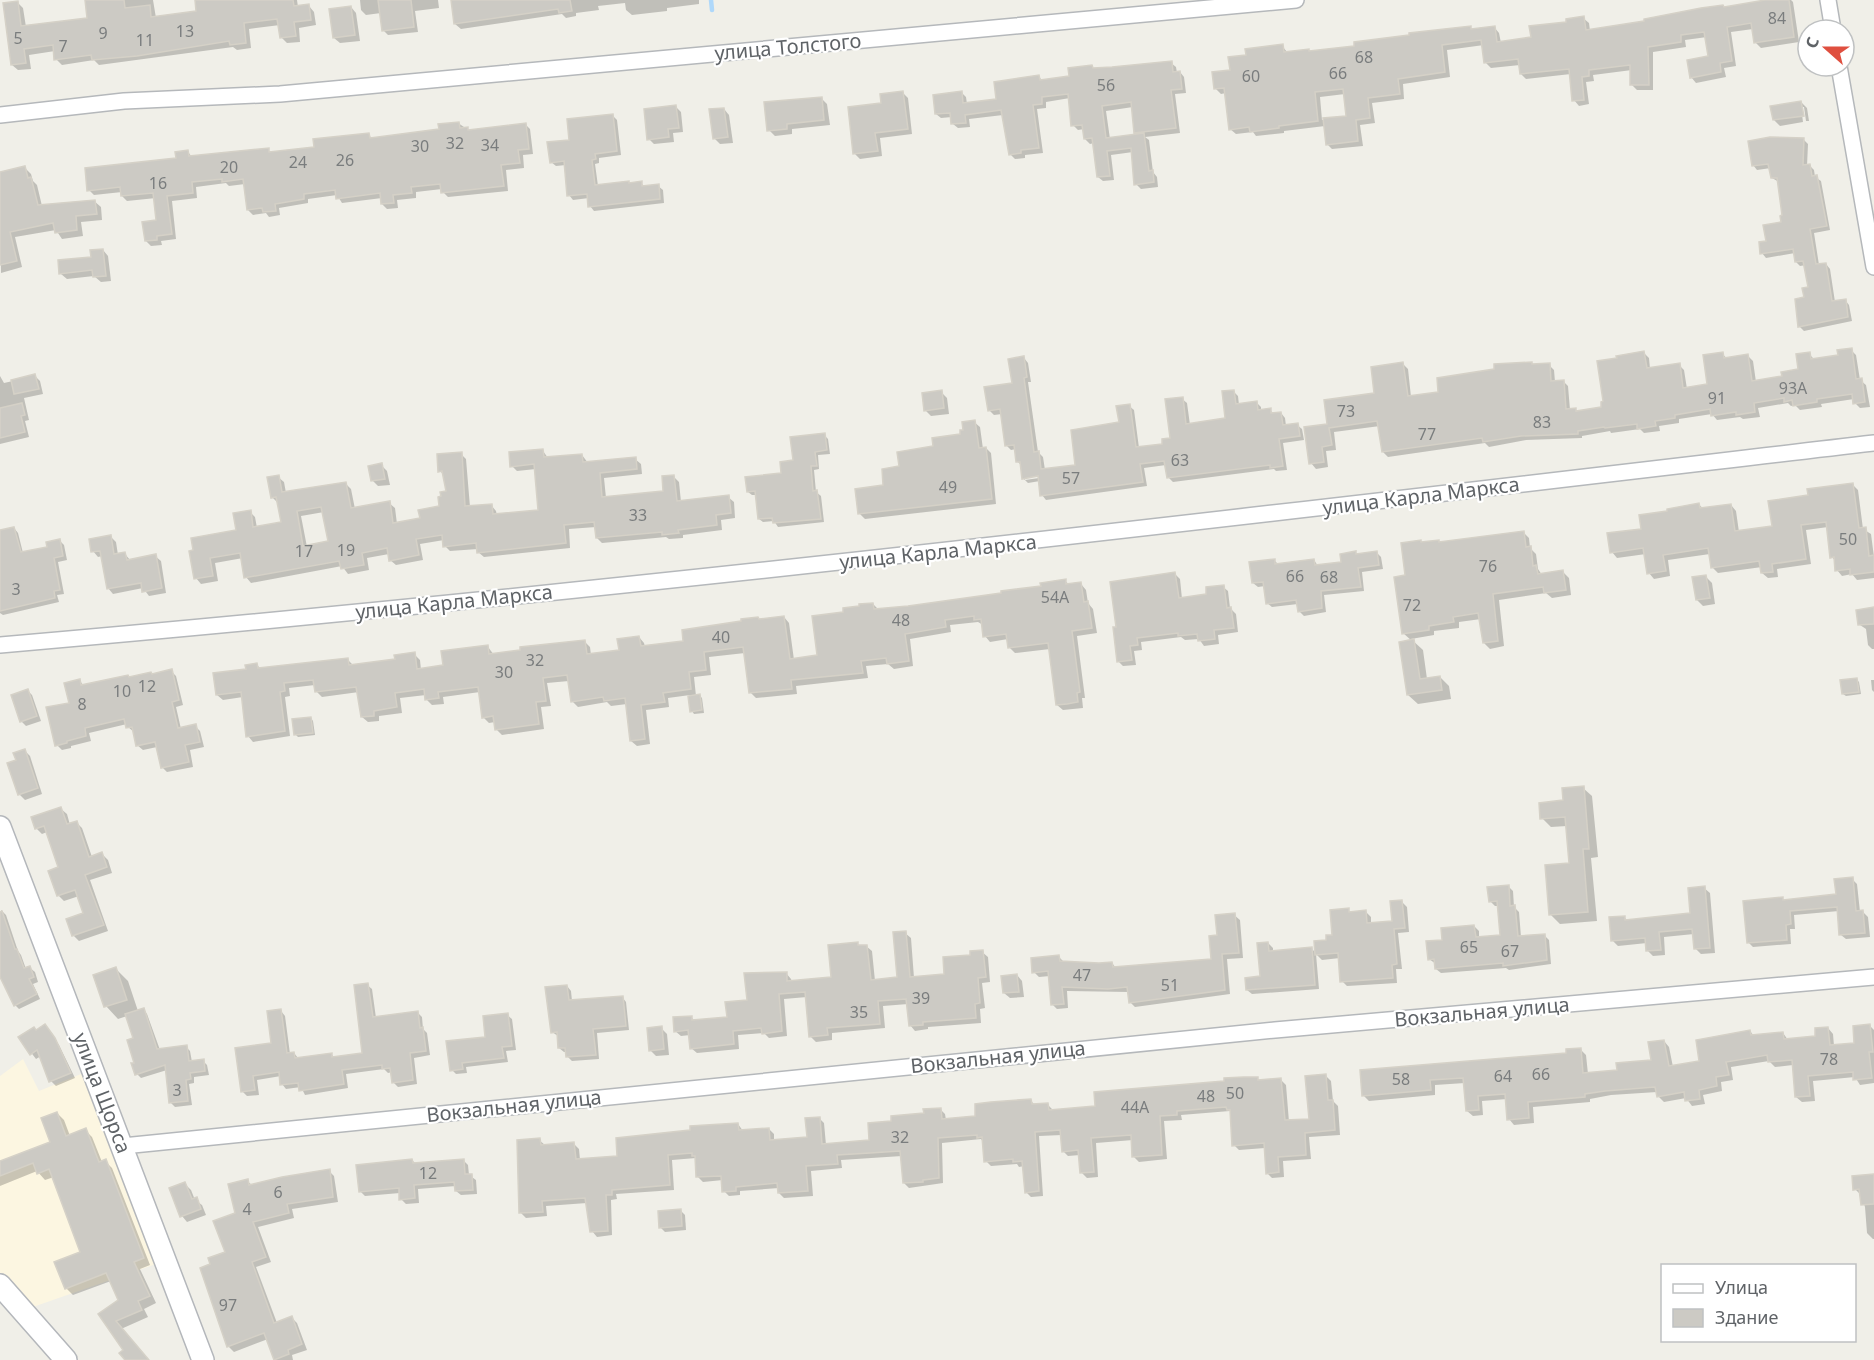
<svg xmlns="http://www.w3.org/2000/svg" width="1874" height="1360" font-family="'Noto Sans',sans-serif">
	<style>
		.commercial { fill: #fcf6e1 }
		.shadow { fill: #0003; fill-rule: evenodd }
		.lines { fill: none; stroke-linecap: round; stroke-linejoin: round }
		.stream { stroke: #afd8fa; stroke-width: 4.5 }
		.building { fill: #cccac4; stroke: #d5d1c7; stroke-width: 1.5; fill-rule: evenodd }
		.minor-casing { stroke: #b5b8bb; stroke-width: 18 }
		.secondary-casing { stroke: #b4b7bb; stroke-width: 24 }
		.minor { stroke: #fff; stroke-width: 15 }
		.secondary { stroke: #fff; stroke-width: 21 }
		.labels { text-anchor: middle; stroke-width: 4.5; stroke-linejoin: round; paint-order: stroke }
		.number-label { font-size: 16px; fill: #7a7d7e }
		.street-label { font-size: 20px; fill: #5f6367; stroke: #fff }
	</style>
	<rect width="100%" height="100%" fill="#f0efe8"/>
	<!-- commercial -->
	<path class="commercial" d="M 23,1059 L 39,1091 L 86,1072 L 159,1263 L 30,1308 L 0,1274 L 0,1076 Z"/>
	<!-- shadow -->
	<g class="shadow">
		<path d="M 93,0 L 153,0 L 156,18 L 198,12 L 196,0 L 297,0 L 298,7 L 309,6 L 314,12 L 316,25 L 299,28 L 300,42 L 287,43 L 281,37 L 280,25 L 249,29 L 251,48 L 237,50 L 233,47 L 99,65 L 94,60 L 62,65 L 56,59 L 55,51 L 29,55 L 31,69 L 18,70 L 12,65 L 18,3 L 23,8 L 26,27 L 89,19 Z"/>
		<path d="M 360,0 L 438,0 L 439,8 L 415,11 L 418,32 L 388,35 L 384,31 L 381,13 L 366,15 L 361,10 Z"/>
		<path d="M 452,0 L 699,0 L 699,4 L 667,8 L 667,11 L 632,15 L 626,10 L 625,3 L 598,6 L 599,10 L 576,13 L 576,16 L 566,18 L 562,14 L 461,29 L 455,24 Z"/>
		<path d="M 1769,0 L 1791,0 L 1793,2 L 1799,42 L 1761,48 L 1755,42 L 1753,29 L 1731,32 L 1736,66 L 1724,68 L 1726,77 L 1696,83 L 1691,77 L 1710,58 L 1707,37 L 1685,40 L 1686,47 L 1653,52 L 1653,90 L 1637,90 L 1632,85 L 1632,70 L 1593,75 L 1594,81 L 1586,82 L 1589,104 L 1579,106 L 1574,100 L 1571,74 L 1526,79 L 1521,74 L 1520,65 L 1491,68 L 1486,63 L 1484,45 L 1447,50 L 1450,77 L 1403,84 L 1404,99 L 1372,103 L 1375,123 L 1360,125 L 1363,146 L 1332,149 L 1327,144 L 1325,126 L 1284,131 L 1284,133 L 1256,136 L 1253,132 L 1236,134 L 1230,129 L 1226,93 L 1221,94 L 1215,88 L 1247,56 L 1282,46 L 1288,53 L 1309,50 L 1311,53 L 1470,28 L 1472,30 L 1494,27 L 1499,33 L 1501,43 L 1532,39 L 1583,18 L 1589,23 L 1590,31 ZM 1345,94 L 1348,117 L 1322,120 L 1320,97 Z"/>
		<path d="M 351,7 L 356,13 L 360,41 L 340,43 L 334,38 Z"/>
		<path d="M 1171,63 L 1176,67 L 1177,73 L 1180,72 L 1184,77 L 1186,93 L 1175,94 L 1180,133 L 1145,137 L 1149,140 L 1153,172 L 1157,177 L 1158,187 L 1141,189 L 1136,184 L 1133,152 L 1111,155 L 1114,180 L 1103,181 L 1098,177 L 1094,143 L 1090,144 L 1085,139 L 1084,129 L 1078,130 L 1073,125 L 1070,98 L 1046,102 L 1046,108 L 1037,109 L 1043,153 L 1025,155 L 1025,158 L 1015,159 L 1010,154 L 1003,115 L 969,119 L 970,127 L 958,128 L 953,124 L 952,117 L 941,118 L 936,114 L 961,92 L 966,97 L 967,104 L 997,100 L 1038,76 L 1043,81 L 1071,78 L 1092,67 L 1095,70 ZM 1133,107 L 1136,132 L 1139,135 L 1110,139 L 1106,111 Z"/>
		<path d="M 903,93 L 908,98 L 912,134 L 880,138 L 882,156 L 860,159 L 855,154 L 883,104 Z"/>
		<path d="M 821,98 L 827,104 L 830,125 L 792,129 L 792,134 L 775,136 L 769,130 Z"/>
		<path d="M 1801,102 L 1807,108 L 1809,121 L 1806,121 L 1804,107 L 1801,107 L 1803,122 L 1780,126 L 1774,120 Z"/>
		<path d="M 676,107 L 681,112 L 683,132 L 673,133 L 674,142 L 654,144 L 649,139 Z"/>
		<path d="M 724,109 L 729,115 L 733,143 L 720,144 L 714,138 Z"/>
		<path d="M 613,116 L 617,120 L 621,155 L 599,158 L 599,163 L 595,164 L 598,186 L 641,183 L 645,187 L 658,186 L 663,190 L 664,203 L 594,211 L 590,206 L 589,198 L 573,200 L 569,195 L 566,165 L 556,166 L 551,162 L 570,141 Z"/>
		<path d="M 458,123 L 470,131 L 525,124 L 530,129 L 533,154 L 523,155 L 524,168 L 506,170 L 508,191 L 448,197 L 443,192 L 442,189 L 416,192 L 416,198 L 397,200 L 398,208 L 387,209 L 382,204 L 382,198 L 342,203 L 337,195 L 308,199 L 308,203 L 279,208 L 280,215 L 269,217 L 266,213 L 253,215 L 248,210 L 245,184 L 229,186 L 226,183 L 196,187 L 197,198 L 172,201 L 176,239 L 161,241 L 162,245 L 151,246 L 146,241 L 158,222 L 156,198 L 127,201 L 122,196 L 122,192 L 94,195 L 89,190 L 178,159 L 188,152 L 192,157 L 268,150 L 272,153 L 316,148 L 369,135 L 372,139 L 440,130 Z"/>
		<path d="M 1803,139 L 1808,144 L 1807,166 L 1810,166 L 1814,170 L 1815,177 L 1821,181 L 1830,230 L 1814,233 L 1819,265 L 1826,264 L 1830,269 L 1835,302 L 1845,300 L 1849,305 L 1852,321 L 1804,331 L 1799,326 L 1809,288 L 1806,265 L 1800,266 L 1796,262 L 1795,253 L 1766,258 L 1762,253 L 1767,242 L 1782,223 L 1784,217 L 1779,182 L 1772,178 L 1771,168 L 1757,170 L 1753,165 Z"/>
		<path d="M 25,168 L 31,174 L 33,181 L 37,185 L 42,206 L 94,201 L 101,207 L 102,220 L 81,222 L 83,236 L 62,239 L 56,230 L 15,237 L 22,267 L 1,273 L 0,199 Z"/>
		<path d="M 103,250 L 108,256 L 111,281 L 101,282 L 94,276 L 67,279 L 61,274 L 92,258 Z"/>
		<path d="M 1851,350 L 1856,355 L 1860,380 L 1866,385 L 1870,407 L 1860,408 L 1855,403 L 1854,399 L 1821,404 L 1822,407 L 1800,410 L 1795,405 L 1791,406 L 1788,403 L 1758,408 L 1760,417 L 1743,419 L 1740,417 L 1717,420 L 1712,414 L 1679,419 L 1679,423 L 1659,426 L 1660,431 L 1644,433 L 1640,429 L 1611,433 L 1610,431 L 1582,436 L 1582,438 L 1526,440 L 1489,447 L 1485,443 L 1388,457 L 1383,452 L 1380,426 L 1334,432 L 1336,450 L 1326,451 L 1328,467 L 1316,469 L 1311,463 L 1329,425 L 1376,394 L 1403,364 L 1408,369 L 1411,397 L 1440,393 L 1531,363 L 1534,366 L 1549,365 L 1554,370 L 1555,382 L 1563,381 L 1568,386 L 1570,410 L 1575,409 L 1578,412 L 1603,408 L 1644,353 L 1649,358 L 1650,369 L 1679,365 L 1684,370 L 1687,389 L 1709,385 L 1722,354 L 1728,359 L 1748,356 L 1753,361 L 1756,382 L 1783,378 L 1800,370 L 1809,354 L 1815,360 L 1839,357 Z"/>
		<path d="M 1024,358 L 1028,363 L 1031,382 L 1028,382 L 1038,452 L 1043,457 L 1045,470 L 1077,466 L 1121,423 L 1129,406 L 1134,410 L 1139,448 L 1164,445 L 1172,439 L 1182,399 L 1187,403 L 1190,425 L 1227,420 L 1233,391 L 1238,396 L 1239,405 L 1256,402 L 1261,407 L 1261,411 L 1270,410 L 1274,414 L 1281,413 L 1285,418 L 1286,426 L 1297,425 L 1302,429 L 1304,440 L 1283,443 L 1287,470 L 1276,471 L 1274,469 L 1173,482 L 1168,477 L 1166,465 L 1144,468 L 1147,486 L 1046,500 L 1042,495 L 1040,481 L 1028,483 L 1023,478 L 1022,466 L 1017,461 L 1016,449 L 1011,450 L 1006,445 L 1002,414 L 994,415 L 989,410 L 1014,384 ZM 1045,474 L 1046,477 L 1025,480 L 1025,477 Z"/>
		<path d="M 0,376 L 4,383 L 35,376 L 40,381 L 43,394 L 24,398 L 29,420 L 25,421 L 29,437 L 0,444 Z"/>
		<path d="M 941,392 L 947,398 L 949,414 L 931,416 L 925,410 Z"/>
		<path d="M 974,422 L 980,427 L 983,449 L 986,448 L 991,453 L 996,504 L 865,519 L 860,514 L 900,468 L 935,448 L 962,435 Z"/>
		<path d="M 824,435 L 828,439 L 830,454 L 818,455 L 819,469 L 814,470 L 816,492 L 821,496 L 824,522 L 778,527 L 774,521 L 763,522 L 759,519 L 757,495 L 752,495 L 748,492 L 783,474 Z"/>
		<path d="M 543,451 L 548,458 L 582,455 L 588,463 L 635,459 L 641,464 L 642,474 L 604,478 L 606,498 L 665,493 L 673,476 L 679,482 L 681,502 L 728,497 L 734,502 L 735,518 L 721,520 L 722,530 L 683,535 L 683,538 L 669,539 L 666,537 L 602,543 L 597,538 L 596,527 L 569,529 L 570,548 L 484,557 L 478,552 L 478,549 L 450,551 L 445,546 L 444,540 L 420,544 L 423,560 L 396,565 L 390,560 L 389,554 L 367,558 L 369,570 L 348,574 L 342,566 L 251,583 L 246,577 L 243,558 L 215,563 L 218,581 L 201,584 L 196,578 L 191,552 L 238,531 L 250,512 L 255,517 L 257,528 L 282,523 L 277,502 L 272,497 L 278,477 L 284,482 L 286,493 L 346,484 L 351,489 L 355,509 L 389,503 L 395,508 L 397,524 L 421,519 L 441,507 L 447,492 L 445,476 L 440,471 L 461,454 L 466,459 L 470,507 L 491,505 L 496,511 L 497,516 L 540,512 L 536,469 L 517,471 L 512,466 ZM 324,512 L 330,543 L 307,547 L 301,516 Z"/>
		<path d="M 381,465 L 387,471 L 390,485 L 378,486 L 372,480 Z"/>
		<path d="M 1853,485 L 1858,490 L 1863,529 L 1871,534 L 1874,557 L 1874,578 L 1857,580 L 1852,574 L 1842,576 L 1837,570 L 1836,562 L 1832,557 L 1828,527 L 1806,530 L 1811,564 L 1777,569 L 1778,577 L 1768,578 L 1762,573 L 1762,567 L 1718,573 L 1712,567 L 1710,554 L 1668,560 L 1670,576 L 1654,579 L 1649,573 L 1646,554 L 1617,558 L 1612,552 L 1669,513 L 1698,504 L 1704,509 L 1731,505 L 1736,511 L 1739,532 L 1773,527 L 1810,496 Z"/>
		<path d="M 14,528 L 18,533 L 23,553 L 48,548 L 60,541 L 64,545 L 67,560 L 58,562 L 64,594 L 57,595 L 59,602 L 3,615 L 0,613 L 0,532 Z"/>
		<path d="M 1523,532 L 1529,538 L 1530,548 L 1536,554 L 1538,569 L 1542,575 L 1563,572 L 1569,578 L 1571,595 L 1552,598 L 1546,593 L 1499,600 L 1504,646 L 1490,649 L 1484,643 L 1481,619 L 1459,622 L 1459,628 L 1434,631 L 1434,635 L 1411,639 L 1423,650 L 1427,679 L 1440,677 L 1449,686 L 1451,699 L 1418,704 L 1408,695 L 1412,641 L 1403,633 L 1407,576 L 1422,544 Z"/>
		<path d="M 111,537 L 116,542 L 118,555 L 125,554 L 130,560 L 155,556 L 161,561 L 166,593 L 149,596 L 143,588 L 113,594 L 108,588 L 102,556 L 98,557 L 93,551 Z"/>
		<path d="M 1355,553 L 1358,555 L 1377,553 L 1381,557 L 1383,569 L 1362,572 L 1364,591 L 1324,595 L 1326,612 L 1304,616 L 1299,611 L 1298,604 L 1272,607 L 1267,603 L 1265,586 L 1258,587 L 1253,583 L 1274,560 L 1279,565 L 1314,560 L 1318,566 L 1343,563 Z"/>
		<path d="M 1175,574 L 1180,579 L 1182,599 L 1208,595 L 1223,587 L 1228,591 L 1230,608 L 1236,614 L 1238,632 L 1218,635 L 1219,644 L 1204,646 L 1199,639 L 1185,640 L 1181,637 L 1141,642 L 1142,650 L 1134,651 L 1136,665 L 1123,666 L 1118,661 L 1118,628 Z"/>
		<path d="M 1706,577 L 1712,583 L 1715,604 L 1703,606 L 1697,600 Z"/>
		<path d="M 1065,581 L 1070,585 L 1081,584 L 1086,590 L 1088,603 L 1093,609 L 1097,633 L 1077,636 L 1085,698 L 1082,698 L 1083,708 L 1063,710 L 1057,705 L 1050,649 L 1015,653 L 1009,647 L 1008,639 L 990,642 L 985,636 L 983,625 L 978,622 L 950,625 L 951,632 L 910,639 L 913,666 L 894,669 L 888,664 L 866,666 L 868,678 L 796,686 L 797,694 L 756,698 L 750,692 L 745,653 L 709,657 L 711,675 L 694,677 L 696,696 L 700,696 L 702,698 L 704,713 L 694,714 L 692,711 L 690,695 L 668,698 L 669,707 L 646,710 L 650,744 L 637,746 L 631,741 L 627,704 L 611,706 L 607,702 L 578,707 L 572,701 L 569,681 L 547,683 L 551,706 L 541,707 L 544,729 L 502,735 L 496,729 L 495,722 L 489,723 L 483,717 L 480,692 L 443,697 L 444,704 L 432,705 L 426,699 L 426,695 L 400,698 L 402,713 L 379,716 L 379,721 L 368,722 L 362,717 L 359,692 L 322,697 L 316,691 L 315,685 L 289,688 L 290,696 L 285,697 L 290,736 L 253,742 L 248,736 L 243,697 L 223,700 L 217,695 L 257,665 L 261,669 L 348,660 L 354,666 L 396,660 L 414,654 L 420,660 L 421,670 L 445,667 L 488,647 L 494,655 L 585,642 L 590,647 L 591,655 L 620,651 L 639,637 L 644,643 L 645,647 L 685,643 L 784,617 L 789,623 L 794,660 L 819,657 L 845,613 L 873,604 L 879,610 L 908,607 L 1042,587 Z"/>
		<path d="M 1874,609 L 1874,649 L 1872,649 L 1868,645 L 1866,629 L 1860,625 Z"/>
		<path d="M 171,671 L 176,676 L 183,705 L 176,707 L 181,729 L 195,726 L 200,731 L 204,747 L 190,750 L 193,767 L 167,772 L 162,767 L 157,747 L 143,750 L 137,745 L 134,732 L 128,727 L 127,724 L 89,733 L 91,741 L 71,746 L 71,748 L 62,750 L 57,745 L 80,681 L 84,686 Z"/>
		<path d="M 1857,680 L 1859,682 L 1861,694 L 1846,696 L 1843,694 Z"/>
		<path d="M 1871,680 L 1874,680 L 1874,692 L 1872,690 Z"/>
		<path d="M 28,691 L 32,695 L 41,721 L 26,726 L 21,721 Z"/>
		<path d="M 311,718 L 313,721 L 315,735 L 298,737 L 295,734 Z"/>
		<path d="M 25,751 L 30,756 L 42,794 L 25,800 L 19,794 L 18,761 Z"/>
		<path d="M 1583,788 L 1592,796 L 1598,857 L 1591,858 L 1597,921 L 1560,924 L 1551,915 L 1571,865 L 1567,826 L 1551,827 L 1542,818 Z"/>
		<path d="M 61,809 L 67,814 L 70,825 L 77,823 L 82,828 L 92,857 L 102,854 L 108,860 L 112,873 L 90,880 L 108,931 L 79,941 L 73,935 L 85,914 L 79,896 L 64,901 L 58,895 L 60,868 L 47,832 L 42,834 L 36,828 Z"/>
		<path d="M 1852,879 L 1857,884 L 1860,912 L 1863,912 L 1868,917 L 1870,937 L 1846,939 L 1841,935 L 1839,911 L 1794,915 L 1795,929 L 1790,929 L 1791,944 L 1753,947 L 1748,942 L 1782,899 L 1785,901 L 1837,895 Z"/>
		<path d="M 1508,886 L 1513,891 L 1514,907 L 1519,912 L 1521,937 L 1544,935 L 1549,940 L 1551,964 L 1509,970 L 1506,968 L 1441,973 L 1436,969 L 1436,964 L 1429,959 L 1443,941 L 1474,926 L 1479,931 L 1479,938 L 1502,936 L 1499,906 L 1495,906 L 1490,901 Z"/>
		<path d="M 1704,888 L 1710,893 L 1715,953 L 1701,954 L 1695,948 L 1694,934 L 1664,937 L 1665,955 L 1653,956 L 1648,951 L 1647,943 L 1618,946 L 1613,941 L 1624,917 L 1628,921 L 1692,915 Z"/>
		<path d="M 1402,902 L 1407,907 L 1409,932 L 1398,933 L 1402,969 L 1396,969 L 1397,983 L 1347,986 L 1342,981 L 1340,958 L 1322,960 L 1316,954 L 1319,989 L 1252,994 L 1247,990 L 1261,978 L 1268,943 L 1273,948 L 1273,952 L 1311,948 L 1317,954 L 1334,936 L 1348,910 L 1352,913 L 1366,912 L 1371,917 L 1371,924 L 1393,922 Z"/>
		<path d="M 1,910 L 6,915 L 18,951 L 21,955 L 26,969 L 30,968 L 35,972 L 38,982 L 33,984 L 40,999 L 19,1009 L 15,1005 L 0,973 Z"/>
		<path d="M 1234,915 L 1240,920 L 1243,958 L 1227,959 L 1230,994 L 1135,1007 L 1130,1002 L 1129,992 L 1067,991 L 1068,1008 L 1057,1009 L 1052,1004 L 1050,976 L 1039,977 L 1034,972 L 1059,957 L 1065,963 L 1112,963 L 1116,968 L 1212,960 L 1218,936 Z"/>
		<path d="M 905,933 L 911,938 L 914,978 L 946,975 L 972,956 L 982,952 L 988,957 L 990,982 L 982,983 L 985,1008 L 980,1009 L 981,1023 L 928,1027 L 928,1029 L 915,1031 L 910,1025 L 908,1004 L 883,1006 L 885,1028 L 832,1033 L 832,1040 L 816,1042 L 810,1036 L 807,997 L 784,999 L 787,1036 L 769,1038 L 764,1033 L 738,1035 L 739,1049 L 697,1053 L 691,1048 L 690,1035 L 681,1036 L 675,1031 L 691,1017 L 695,1021 L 728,1018 L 786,973 L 791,979 L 792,982 L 833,978 L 857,944 L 860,947 L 866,946 L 872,951 L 875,981 L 898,979 Z"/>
		<path d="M 116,969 L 128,981 L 138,1011 L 143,1009 L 147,1014 L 160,1050 L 186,1047 L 190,1051 L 192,1062 L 203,1061 L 207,1065 L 209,1075 L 194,1077 L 194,1083 L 189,1084 L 192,1105 L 175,1107 L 171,1103 L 167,1070 L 141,1078 L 137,1074 L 135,1039 L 127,1016 L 118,1019 L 106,1006 Z"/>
		<path d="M 1017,975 L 1022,981 L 1024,997 L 1010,998 L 1004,993 Z"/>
		<path d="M 367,985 L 372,989 L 376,1018 L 417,1012 L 422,1017 L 423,1029 L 427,1033 L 430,1055 L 414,1058 L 417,1084 L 398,1087 L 393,1082 L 392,1072 L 388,1073 L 384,1069 L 346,1074 L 348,1088 L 305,1095 L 301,1087 L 286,1089 L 282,1084 L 281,1076 L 257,1080 L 259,1095 L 247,1096 L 242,1091 L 272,1044 L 281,1011 L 285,1016 L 290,1054 L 294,1053 L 298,1058 L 331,1054 L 335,1058 L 364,1055 Z"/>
		<path d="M 567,986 L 571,991 L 572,1001 L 622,997 L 626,1002 L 629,1030 L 597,1033 L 599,1059 L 572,1061 L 567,1056 L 567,1052 L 564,1052 L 559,1048 L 558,1036 L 552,1032 Z"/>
		<path d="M 507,1015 L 512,1019 L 516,1050 L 506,1051 L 508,1062 L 466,1067 L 467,1073 L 456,1074 L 452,1070 L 487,1039 Z"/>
		<path d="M 45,1026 L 59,1045 L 75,1078 L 56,1086 L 51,1081 L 41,1056 L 36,1059 L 20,1038 Z"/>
		<path d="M 1870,1026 L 1874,1030 L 1874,1083 L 1860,1085 L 1855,1077 L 1813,1081 L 1815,1101 L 1802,1102 L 1796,1097 L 1793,1065 L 1775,1067 L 1769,1061 L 1731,1067 L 1733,1080 L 1721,1082 L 1722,1091 L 1703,1095 L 1705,1104 L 1692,1106 L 1686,1098 L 1664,1102 L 1658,1096 L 1657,1092 L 1611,1095 L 1590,1099 L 1590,1102 L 1533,1107 L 1534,1123 L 1514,1125 L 1509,1119 L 1507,1099 L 1482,1101 L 1483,1115 L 1473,1116 L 1467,1111 L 1465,1083 L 1435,1085 L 1435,1095 L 1369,1101 L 1363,1095 L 1362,1071 L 1568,1054 L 1581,1050 L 1586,1055 L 1588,1074 L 1619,1072 L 1653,1061 L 1664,1041 L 1669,1047 L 1673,1067 L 1701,1062 L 1750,1031 L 1754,1036 L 1783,1033 L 1788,1040 L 1817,1038 L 1828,1028 L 1833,1034 L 1834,1046 L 1856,1044 Z"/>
		<path d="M 661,1028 L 667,1034 L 669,1055 L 656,1056 L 650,1050 Z"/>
		<path d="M 1326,1076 L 1331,1081 L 1333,1101 L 1338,1106 L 1340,1135 L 1309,1137 L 1311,1159 L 1283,1161 L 1284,1177 L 1272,1178 L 1267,1173 L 1265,1148 L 1239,1150 L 1234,1145 L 1230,1111 L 1181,1115 L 1182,1120 L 1164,1121 L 1167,1159 L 1139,1162 L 1134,1157 L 1133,1140 L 1096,1143 L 1098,1177 L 1087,1178 L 1082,1173 L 1080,1155 L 1068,1156 L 1063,1151 L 1062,1135 L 1039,1136 L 1043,1196 L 1031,1197 L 1026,1192 L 1024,1166 L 1019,1167 L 1017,1164 L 991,1166 L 986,1161 L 984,1143 L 981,1139 L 942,1143 L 943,1183 L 909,1188 L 904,1183 L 902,1156 L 841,1160 L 842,1168 L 811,1171 L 813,1196 L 784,1198 L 779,1193 L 779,1188 L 740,1191 L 740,1195 L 729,1196 L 724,1191 L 723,1180 L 703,1182 L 697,1176 L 696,1158 L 672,1160 L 674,1190 L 616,1194 L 617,1199 L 611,1200 L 612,1235 L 597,1237 L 592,1231 L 587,1203 L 546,1206 L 547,1216 L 526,1218 L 521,1213 L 539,1140 L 545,1145 L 574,1144 L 579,1149 L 580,1160 L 619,1157 L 738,1124 L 743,1131 L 769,1129 L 774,1134 L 774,1141 L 809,1139 L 819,1118 L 824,1123 L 826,1145 L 871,1141 L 893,1122 L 940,1109 L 945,1114 L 946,1120 L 977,1118 L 1031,1101 L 1036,1106 L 1048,1105 L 1053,1110 L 1097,1108 L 1257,1079 L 1260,1081 L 1281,1080 L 1286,1085 L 1289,1122 L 1310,1120 Z"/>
		<path d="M 57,1113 L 64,1120 L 70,1136 L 85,1130 L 92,1137 L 102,1162 L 105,1161 L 112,1168 L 150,1265 L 140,1269 L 156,1303 L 144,1309 L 148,1317 L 121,1329 L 148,1360 L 127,1360 L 125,1350 L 100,1314 L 120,1301 L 111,1281 L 73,1295 L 66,1288 L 82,1253 L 54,1177 L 45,1180 L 37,1171 L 0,1186 L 0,1162 L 52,1143 Z"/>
		<path d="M 412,1160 L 416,1164 L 464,1161 L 468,1165 L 469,1175 L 476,1180 L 477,1194 L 461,1195 L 456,1191 L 456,1186 L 418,1189 L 419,1203 L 406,1204 L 401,1199 L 400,1193 L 365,1196 L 360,1191 Z"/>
		<path d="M 329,1171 L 334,1176 L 338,1202 L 292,1209 L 294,1218 L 258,1227 L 271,1262 L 256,1267 L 277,1323 L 292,1318 L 297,1323 L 307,1350 L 292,1355 L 293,1360 L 276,1360 L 268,1339 L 234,1352 L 228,1346 L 212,1265 L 227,1253 L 247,1181 L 252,1185 Z"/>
		<path d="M 1874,1175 L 1874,1239 L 1873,1239 L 1867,1233 L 1865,1207 L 1861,1195 L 1855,1189 Z"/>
		<path d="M 185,1184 L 191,1190 L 195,1200 L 202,1205 L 206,1215 L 187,1222 L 182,1216 Z"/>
		<path d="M 680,1210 L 685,1215 L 686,1230 L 665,1232 L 660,1227 Z"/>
	</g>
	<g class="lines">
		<!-- stream -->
		<path class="stream" d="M 711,0 L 712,10"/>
	</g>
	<!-- building -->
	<g class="building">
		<path d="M 85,0 L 124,0 L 125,8 L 150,5 L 151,17 L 196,11 L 195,0 L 293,0 L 294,6 L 309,4 L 311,20 L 294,22 L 296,36 L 280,38 L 277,19 L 244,23 L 246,43 L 230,45 L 229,41 L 137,56 L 92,60 L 91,55 L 54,60 L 53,45 L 24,49 L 26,63 L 11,65 L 3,3 L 18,1 L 21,26 L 87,18 Z"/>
		<path d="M 378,0 L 411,0 L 414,27 L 382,31 Z"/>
		<path d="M 451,0 L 570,0 L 572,11 L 559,13 L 558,9 L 454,24 Z"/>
		<path d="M 1765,0 L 1789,0 L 1794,37 L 1754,43 L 1751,23 L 1727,27 L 1732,61 L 1720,63 L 1721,72 L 1690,78 L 1687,60 L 1708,56 L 1704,32 L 1681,35 L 1681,42 L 1648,47 L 1649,85 L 1630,85 L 1630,65 L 1589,70 L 1589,76 L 1582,77 L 1584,100 L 1572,101 L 1569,69 L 1520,74 L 1518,59 L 1484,63 L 1481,40 L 1442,45 L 1445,72 L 1398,79 L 1400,94 L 1368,98 L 1370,118 L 1356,120 L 1358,141 L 1326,145 L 1323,118 L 1346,116 L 1343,89 L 1315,92 L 1318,121 L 1279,126 L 1279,128 L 1250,132 L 1249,127 L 1229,130 L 1224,88 L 1214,89 L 1212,72 L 1230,70 L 1228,57 L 1246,55 L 1245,49 L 1283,44 L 1284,52 L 1309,49 L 1309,51 L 1354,46 L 1354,42 L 1409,35 L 1409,33 L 1471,26 L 1471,29 L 1495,26 L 1497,42 L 1531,37 L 1529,26 L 1566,22 L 1566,19 L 1584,16 L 1586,30 L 1644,21 L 1644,19 L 1701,8 L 1723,5 L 1724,7 Z"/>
		<path d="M 351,6 L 355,35 L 333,38 L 329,9 Z"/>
		<path d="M 1172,61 L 1173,72 L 1180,71 L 1182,89 L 1171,90 L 1176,128 L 1134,133 L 1131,102 L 1102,106 L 1106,138 L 1144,133 L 1149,171 L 1153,170 L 1154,182 L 1134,185 L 1131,148 L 1107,151 L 1110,176 L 1097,177 L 1092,138 L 1084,139 L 1082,125 L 1071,126 L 1068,94 L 1042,97 L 1042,104 L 1033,105 L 1039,148 L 1021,150 L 1021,153 L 1009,155 L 1001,110 L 965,115 L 966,123 L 951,124 L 950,113 L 935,114 L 933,95 L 962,91 L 963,103 L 996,99 L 994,82 L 1039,75 L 1040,80 L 1069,76 L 1068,68 L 1092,65 L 1093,68 L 1112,67 Z"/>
		<path d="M 903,91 L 908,129 L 875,133 L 878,151 L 853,154 L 848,107 L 881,103 L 880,94 Z"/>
		<path d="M 822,97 L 824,120 L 787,124 L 787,129 L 767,131 L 764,102 Z"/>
		<path d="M 1801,101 L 1804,116 L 1773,120 L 1770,106 Z"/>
		<path d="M 676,105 L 679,128 L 668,129 L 669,137 L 647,140 L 644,109 Z"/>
		<path d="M 724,108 L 728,137 L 713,139 L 709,109 Z"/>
		<path d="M 613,114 L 617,151 L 595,154 L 596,159 L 592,160 L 595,185 L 629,181 L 629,183 L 642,181 L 642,186 L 659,184 L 660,199 L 588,207 L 587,194 L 567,196 L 564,161 L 550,163 L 547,142 L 569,140 L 567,119 Z"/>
		<path d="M 459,122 L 460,128 L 468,127 L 468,130 L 526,123 L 529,149 L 518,150 L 520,163 L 501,165 L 504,186 L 441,193 L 440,184 L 411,187 L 412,193 L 393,195 L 394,203 L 381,204 L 380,193 L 336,199 L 335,190 L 304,194 L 304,199 L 275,204 L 276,211 L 263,212 L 262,208 L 247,210 L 243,179 L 222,182 L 222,179 L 192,182 L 193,193 L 167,196 L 172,234 L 157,236 L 157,240 L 145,241 L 142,222 L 156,220 L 153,193 L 121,196 L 120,187 L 87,191 L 85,168 L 176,158 L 175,152 L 188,150 L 189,156 L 269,148 L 269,152 L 314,147 L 313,139 L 369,133 L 370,138 L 439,129 L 438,124 Z"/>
		<path d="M 1770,137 L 1804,138 L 1803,165 L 1810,164 L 1812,176 L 1817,175 L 1827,226 L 1810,229 L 1816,264 L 1826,263 L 1832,301 L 1846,299 L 1848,317 L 1798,327 L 1795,299 L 1804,297 L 1802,288 L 1808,287 L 1803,261 L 1795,262 L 1793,249 L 1760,254 L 1759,242 L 1766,241 L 1763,225 L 1781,222 L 1780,216 L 1782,215 L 1777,178 L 1771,178 L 1768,164 L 1752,166 L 1748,141 Z"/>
		<path d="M 25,166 L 28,178 L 31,177 L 38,205 L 95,200 L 97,214 L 76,216 L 77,230 L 55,233 L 53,223 L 10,232 L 17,261 L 0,265 L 0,172 Z"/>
		<path d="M 103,249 L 106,276 L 93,277 L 92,270 L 59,274 L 58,260 L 91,257 L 90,250 Z"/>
		<path d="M 1852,348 L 1856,379 L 1862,378 L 1865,402 L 1853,404 L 1852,394 L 1817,399 L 1817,402 L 1793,406 L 1792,400 L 1784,402 L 1784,398 L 1754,403 L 1755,412 L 1736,415 L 1736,412 L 1711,416 L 1710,409 L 1675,415 L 1675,418 L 1655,421 L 1656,426 L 1637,429 L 1637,424 L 1605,428 L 1604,427 L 1578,431 L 1578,434 L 1521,436 L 1483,442 L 1482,438 L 1382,452 L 1377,421 L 1329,428 L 1332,445 L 1322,447 L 1324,462 L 1309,464 L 1304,427 L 1327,424 L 1324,400 L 1374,393 L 1371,367 L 1403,362 L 1408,396 L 1438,392 L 1437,378 L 1494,369 L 1494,364 L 1532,362 L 1532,364 L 1550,363 L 1551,381 L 1564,380 L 1566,409 L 1576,408 L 1576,411 L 1601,407 L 1601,402 L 1603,401 L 1597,361 L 1617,358 L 1616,356 L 1644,351 L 1647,368 L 1680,363 L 1683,388 L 1707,384 L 1703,355 L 1723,352 L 1724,358 L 1748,354 L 1752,381 L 1782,376 L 1781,372 L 1798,369 L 1796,354 L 1810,352 L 1811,359 L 1838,355 L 1837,350 Z"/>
		<path d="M 1024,356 L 1027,377 L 1024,378 L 1034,452 L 1039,451 L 1041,469 L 1075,465 L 1071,430 L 1119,422 L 1116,406 L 1130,404 L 1136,447 L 1162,444 L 1162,439 L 1170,438 L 1165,399 L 1183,397 L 1186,424 L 1225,418 L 1222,391 L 1234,390 L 1236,404 L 1257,401 L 1258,410 L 1271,408 L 1271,413 L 1281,412 L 1283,425 L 1298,423 L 1300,436 L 1279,439 L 1283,466 L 1270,468 L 1270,465 L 1167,478 L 1164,461 L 1140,464 L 1143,482 L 1040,496 L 1038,476 L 1022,479 L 1020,462 L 1016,462 L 1014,445 L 1005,446 L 1000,409 L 988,411 L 984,387 L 1012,383 L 1008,359 Z"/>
		<path d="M 35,374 L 39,389 L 14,394 L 11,380 Z"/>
		<path d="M 942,390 L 944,408 L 924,411 L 922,393 Z"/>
		<path d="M 22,403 L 25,415 L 21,416 L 25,432 L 0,438 L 0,408 Z"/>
		<path d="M 975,420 L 979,448 L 986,447 L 992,499 L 858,514 L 855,489 L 883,485 L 882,469 L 899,466 L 897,452 L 933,446 L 932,438 L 960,434 L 960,430 L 963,430 L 962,422 Z"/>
		<path d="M 825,433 L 827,450 L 815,452 L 817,466 L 811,466 L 813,491 L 817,490 L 821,519 L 773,523 L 772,518 L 758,519 L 755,491 L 747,492 L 745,477 L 781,473 L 780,462 L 793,460 L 790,437 Z"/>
		<path d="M 543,449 L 544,457 L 582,454 L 583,462 L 636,457 L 637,469 L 600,473 L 602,497 L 663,491 L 662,476 L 674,475 L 677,501 L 729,495 L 731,513 L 716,515 L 717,525 L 678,530 L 679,533 L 662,535 L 662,532 L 596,538 L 594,522 L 564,525 L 566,543 L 477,553 L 476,543 L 443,547 L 442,535 L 416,539 L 419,555 L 389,561 L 387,548 L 362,553 L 364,565 L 341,569 L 339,561 L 244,578 L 240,553 L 210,558 L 213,576 L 194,579 L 189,551 L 193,550 L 191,538 L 236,530 L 233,513 L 251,510 L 253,527 L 281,522 L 276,497 L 271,498 L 267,477 L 279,475 L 282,492 L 346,482 L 351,508 L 390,501 L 393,523 L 420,518 L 418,510 L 439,506 L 438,497 L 441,496 L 440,492 L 446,491 L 442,471 L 438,472 L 437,454 L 462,452 L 465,506 L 492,504 L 493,514 L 538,510 L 534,464 L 510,467 L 509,452 ZM 321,507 L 328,541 L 303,546 L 297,511 Z"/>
		<path d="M 382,463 L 385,479 L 371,481 L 368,466 Z"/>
		<path d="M 1853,483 L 1859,528 L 1866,527 L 1869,556 L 1874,555 L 1874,572 L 1850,575 L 1850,569 L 1835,571 L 1834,557 L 1830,558 L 1826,522 L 1801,525 L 1806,559 L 1772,564 L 1773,572 L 1761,573 L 1759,561 L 1711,568 L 1708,548 L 1663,555 L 1666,571 L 1647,574 L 1643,548 L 1610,553 L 1607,533 L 1641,529 L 1639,515 L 1667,511 L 1667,509 L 1699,503 L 1700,508 L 1731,504 L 1735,531 L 1772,526 L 1768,501 L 1808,495 L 1807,489 Z"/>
		<path d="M 14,527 L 21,552 L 47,547 L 46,542 L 60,539 L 63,556 L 54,558 L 60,590 L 54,591 L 55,598 L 0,611 L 0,530 Z"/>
		<path d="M 1524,531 L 1526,547 L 1531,546 L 1533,566 L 1536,565 L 1538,574 L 1563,570 L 1566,590 L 1544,593 L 1543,587 L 1493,594 L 1498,641 L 1483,643 L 1478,613 L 1453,617 L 1454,622 L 1429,626 L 1429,630 L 1402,634 L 1394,577 L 1405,575 L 1401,543 L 1421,540 L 1421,542 L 1439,540 L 1439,542 Z"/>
		<path d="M 111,535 L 114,554 L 125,552 L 127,560 L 156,554 L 162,588 L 142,592 L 141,583 L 107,589 L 100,551 L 91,552 L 89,539 Z"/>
		<path d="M 1356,551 L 1356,554 L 1377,551 L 1379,565 L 1358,568 L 1361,587 L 1321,591 L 1322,608 L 1298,612 L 1296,600 L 1266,604 L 1263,582 L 1252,583 L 1249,562 L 1275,559 L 1275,564 L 1314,559 L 1315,565 L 1341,562 L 1340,554 Z"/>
		<path d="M 1175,572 L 1179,598 L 1206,594 L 1206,587 L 1224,585 L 1227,608 L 1231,607 L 1234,628 L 1214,630 L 1215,639 L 1198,641 L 1197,634 L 1178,636 L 1178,633 L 1137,638 L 1138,645 L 1130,646 L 1132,660 L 1117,662 L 1113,627 L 1116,627 L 1110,582 Z"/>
		<path d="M 1706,575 L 1710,598 L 1696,600 L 1692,577 Z"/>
		<path d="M 1066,579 L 1066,584 L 1081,582 L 1084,602 L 1088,601 L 1092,628 L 1072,631 L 1080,692 L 1077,693 L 1078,702 L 1067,704 L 1056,705 L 1048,643 L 1008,648 L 1006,634 L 983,637 L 981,619 L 974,620 L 974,616 L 945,620 L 946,627 L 905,634 L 909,661 L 887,664 L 886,658 L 861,661 L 863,673 L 791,680 L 792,689 L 749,693 L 743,647 L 704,652 L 706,670 L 689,672 L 691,689 L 663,693 L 665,702 L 641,705 L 645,739 L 630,741 L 625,698 L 604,701 L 603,697 L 571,702 L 567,675 L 543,678 L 546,701 L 536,702 L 539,724 L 495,730 L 493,716 L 482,718 L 478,687 L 438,692 L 439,698 L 425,700 L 424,689 L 395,693 L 397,707 L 374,711 L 374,716 L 361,717 L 356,687 L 315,692 L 313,680 L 284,683 L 285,691 L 280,692 L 285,731 L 246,737 L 241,692 L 216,695 L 213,673 L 246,669 L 245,665 L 257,663 L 258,668 L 348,658 L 349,665 L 395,659 L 394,655 L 415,652 L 417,669 L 443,665 L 441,651 L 488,645 L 489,654 L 520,650 L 520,647 L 585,640 L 587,654 L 619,650 L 617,639 L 639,636 L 641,646 L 683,641 L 682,630 L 741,621 L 741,619 L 758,617 L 759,619 L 784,616 L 790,659 L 817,655 L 812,616 L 843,612 L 843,608 L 859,606 L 859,604 L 873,603 L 874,609 L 908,606 L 1001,593 L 1001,591 L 1041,586 L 1040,583 Z"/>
		<path d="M 1874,607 L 1874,624 L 1858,625 L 1856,610 Z"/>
		<path d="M 1414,639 L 1420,679 L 1440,676 L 1442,690 L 1407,695 L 1399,642 Z"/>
		<path d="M 172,669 L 179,700 L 172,702 L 178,728 L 196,724 L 200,742 L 185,745 L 189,762 L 161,768 L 155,742 L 136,746 L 132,727 L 126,728 L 124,719 L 85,728 L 86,736 L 67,741 L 67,743 L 55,746 L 46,707 L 69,703 L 64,683 L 80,679 L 81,685 L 128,675 L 129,677 L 151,672 L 152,674 Z"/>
		<path d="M 1857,678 L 1859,692 L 1842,694 L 1840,680 Z"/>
		<path d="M 28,689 L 37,716 L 20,722 L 11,695 Z"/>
		<path d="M 700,694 L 702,710 L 690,712 L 688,696 Z"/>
		<path d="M 311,717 L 313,733 L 294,735 L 292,719 Z"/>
		<path d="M 25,749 L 38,788 L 18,795 L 7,763 L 16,760 L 13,753 Z"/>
		<path d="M 1584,786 L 1589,849 L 1583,849 L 1588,912 L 1549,915 L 1545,865 L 1569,863 L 1565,817 L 1540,819 L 1539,803 L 1563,800 L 1562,788 Z"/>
		<path d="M 61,807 L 67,824 L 77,821 L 89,857 L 102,852 L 107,867 L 85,875 L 104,925 L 72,936 L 66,919 L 83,913 L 75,890 L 57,896 L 48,871 L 58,867 L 44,826 L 35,829 L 31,817 Z"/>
		<path d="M 1853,877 L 1856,911 L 1863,910 L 1865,933 L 1839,935 L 1837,907 L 1790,911 L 1791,924 L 1786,925 L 1787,940 L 1747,943 L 1743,901 L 1783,897 L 1783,900 L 1836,894 L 1834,879 Z"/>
		<path d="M 1509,885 L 1510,906 L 1515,905 L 1518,936 L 1545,934 L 1547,960 L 1503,966 L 1503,963 L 1435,969 L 1434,959 L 1428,960 L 1426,941 L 1442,940 L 1441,928 L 1474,925 L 1476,937 L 1500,935 L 1497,901 L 1489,902 L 1487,887 Z"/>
		<path d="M 1705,886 L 1710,948 L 1694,949 L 1692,929 L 1659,932 L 1661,950 L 1646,951 L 1645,938 L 1611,941 L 1609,917 L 1625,916 L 1625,920 L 1690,913 L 1688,888 Z"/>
		<path d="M 1402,900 L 1405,928 L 1394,929 L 1397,964 L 1392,965 L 1393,978 L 1340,982 L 1338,953 L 1315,955 L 1314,941 L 1326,940 L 1326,935 L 1332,935 L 1330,910 L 1349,908 L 1349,912 L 1366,910 L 1367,923 L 1392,921 L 1390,901 Z"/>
		<path d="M 2,911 L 15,949 L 17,949 L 24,968 L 30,966 L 34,977 L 29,979 L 37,994 L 14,1006 L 0,977 L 0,912 Z"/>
		<path d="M 1235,913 L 1239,953 L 1222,954 L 1225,990 L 1129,1003 L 1127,987 L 1108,989 L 1062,987 L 1064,1004 L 1051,1005 L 1048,971 L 1032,973 L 1031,958 L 1059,955 L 1060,961 L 1099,963 L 1112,962 L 1113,967 L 1211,959 L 1209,936 L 1217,935 L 1215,915 Z"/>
		<path d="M 906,931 L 910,977 L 944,974 L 943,957 L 970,955 L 970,951 L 983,950 L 986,977 L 978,978 L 980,1003 L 975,1004 L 976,1018 L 923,1022 L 923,1025 L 909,1026 L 906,999 L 878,1001 L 880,1024 L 827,1028 L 828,1035 L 809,1037 L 805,992 L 779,994 L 782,1031 L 762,1034 L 761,1028 L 733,1031 L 734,1044 L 690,1049 L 688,1030 L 674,1032 L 673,1017 L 692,1016 L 692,1020 L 727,1017 L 725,1002 L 747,1000 L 744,973 L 787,972 L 787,981 L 831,977 L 828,945 L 858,942 L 858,945 L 867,945 L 871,980 L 897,977 L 893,932 Z"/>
		<path d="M 1268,942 L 1269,951 L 1312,947 L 1315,985 L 1246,990 L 1245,978 L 1260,976 L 1257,943 Z"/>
		<path d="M 116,967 L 127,1000 L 104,1007 L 93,975 Z"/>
		<path d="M 1017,974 L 1019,992 L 1003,993 L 1001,976 Z"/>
		<path d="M 368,983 L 373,1017 L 418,1011 L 420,1028 L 423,1027 L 426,1051 L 410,1053 L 413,1080 L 392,1083 L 390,1068 L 382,1069 L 382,1065 L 342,1070 L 344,1084 L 299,1091 L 298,1083 L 280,1085 L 279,1072 L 253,1076 L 255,1090 L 241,1092 L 235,1048 L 271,1043 L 267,1011 L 281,1009 L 287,1053 L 294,1052 L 295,1058 L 332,1053 L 332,1057 L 362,1053 L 354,985 Z"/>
		<path d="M 567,985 L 569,1000 L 623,996 L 626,1026 L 593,1029 L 596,1055 L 566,1057 L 565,1048 L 558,1048 L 557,1032 L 551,1033 L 545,987 Z"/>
		<path d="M 144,1008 L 157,1049 L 187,1045 L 189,1061 L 204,1059 L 205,1071 L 190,1073 L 191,1079 L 186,1080 L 188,1101 L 169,1103 L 165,1065 L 135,1075 L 131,1063 L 134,1063 L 127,1040 L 133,1038 L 125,1014 Z"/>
		<path d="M 508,1013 L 512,1046 L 502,1047 L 504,1058 L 462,1063 L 463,1069 L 450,1071 L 446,1041 L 485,1037 L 483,1016 Z"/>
		<path d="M 45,1024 L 55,1038 L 71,1073 L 49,1082 L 37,1050 L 30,1055 L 18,1037 L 34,1027 L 36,1030 Z"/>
		<path d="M 1870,1024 L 1873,1052 L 1869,1052 L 1872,1078 L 1853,1080 L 1853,1072 L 1808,1076 L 1810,1096 L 1795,1097 L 1792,1060 L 1768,1062 L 1767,1055 L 1726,1062 L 1729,1075 L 1716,1077 L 1717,1086 L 1699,1090 L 1700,1099 L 1685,1101 L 1684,1092 L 1657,1097 L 1655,1087 L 1605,1091 L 1585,1094 L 1585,1097 L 1528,1102 L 1529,1118 L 1507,1120 L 1505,1094 L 1478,1096 L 1479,1110 L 1466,1111 L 1463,1078 L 1430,1080 L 1431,1090 L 1362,1096 L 1360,1070 L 1566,1053 L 1566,1049 L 1581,1048 L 1583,1073 L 1617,1070 L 1616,1063 L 1651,1060 L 1648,1042 L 1664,1040 L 1669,1066 L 1699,1061 L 1696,1040 L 1750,1030 L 1751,1035 L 1783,1032 L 1784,1039 L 1815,1036 L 1815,1028 L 1828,1027 L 1830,1045 L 1854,1043 L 1853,1026 Z"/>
		<path d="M 662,1026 L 664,1049 L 649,1051 L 647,1028 Z"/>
		<path d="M 1326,1074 L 1328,1100 L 1333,1100 L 1335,1130 L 1305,1133 L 1306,1155 L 1278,1157 L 1279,1172 L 1266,1174 L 1264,1143 L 1232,1146 L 1230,1110 L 1227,1110 L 1226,1107 L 1177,1111 L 1177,1115 L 1160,1116 L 1162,1155 L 1132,1157 L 1131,1135 L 1091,1138 L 1094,1172 L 1080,1173 L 1078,1150 L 1062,1152 L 1060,1130 L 1035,1132 L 1039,1191 L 1025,1193 L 1022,1161 L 1013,1162 L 1013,1159 L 984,1162 L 982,1137 L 977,1138 L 977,1135 L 938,1138 L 939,1178 L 923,1180 L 923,1182 L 903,1183 L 900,1151 L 870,1153 L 837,1155 L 838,1164 L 806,1166 L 808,1191 L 778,1193 L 777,1183 L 736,1187 L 736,1191 L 722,1192 L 721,1176 L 696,1177 L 695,1156 L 692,1156 L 692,1153 L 668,1155 L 670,1185 L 612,1190 L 612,1195 L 606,1195 L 608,1231 L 590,1232 L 585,1198 L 542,1201 L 543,1212 L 519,1213 L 517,1140 L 540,1138 L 541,1145 L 574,1142 L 576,1159 L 617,1156 L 616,1138 L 690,1130 L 690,1126 L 738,1123 L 739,1130 L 769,1128 L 770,1140 L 807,1137 L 805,1118 L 820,1117 L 822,1144 L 869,1140 L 868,1123 L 891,1121 L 891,1116 L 924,1113 L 923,1109 L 941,1108 L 942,1119 L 975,1116 L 975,1104 L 991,1102 L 1031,1099 L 1032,1104 L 1048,1103 L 1049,1110 L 1095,1106 L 1094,1092 L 1224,1081 L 1224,1078 L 1244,1077 L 1258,1077 L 1258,1080 L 1281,1078 L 1285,1120 L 1309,1119 L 1305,1076 Z"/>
		<path d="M 57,1112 L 66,1136 L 86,1128 L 99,1162 L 106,1159 L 144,1258 L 134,1262 L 150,1296 L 138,1301 L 142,1310 L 116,1321 L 149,1360 L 125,1360 L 119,1353 L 123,1350 L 98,1314 L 118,1300 L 106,1273 L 65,1289 L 54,1262 L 80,1252 L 49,1169 L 37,1174 L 33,1163 L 0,1176 L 0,1161 L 50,1142 L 41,1118 Z"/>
		<path d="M 412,1159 L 413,1163 L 464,1159 L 465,1174 L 472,1174 L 473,1190 L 455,1191 L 454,1182 L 414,1185 L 415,1198 L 399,1200 L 399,1188 L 359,1192 L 356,1165 Z"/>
		<path d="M 330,1169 L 333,1197 L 287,1204 L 289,1213 L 253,1222 L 266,1257 L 252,1262 L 274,1323 L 292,1316 L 302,1344 L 288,1350 L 289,1354 L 274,1360 L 264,1333 L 227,1347 L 200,1268 L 210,1264 L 208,1258 L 225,1252 L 213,1221 L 235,1213 L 228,1184 L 248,1179 L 249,1185 L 282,1177 Z"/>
		<path d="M 1874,1174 L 1874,1204 L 1861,1205 L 1859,1189 L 1853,1190 L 1852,1176 Z"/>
		<path d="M 185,1182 L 192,1199 L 197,1197 L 201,1209 L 180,1217 L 169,1188 Z"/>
		<path d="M 681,1209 L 682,1226 L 659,1228 L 658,1211 Z"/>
	</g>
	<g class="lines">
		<!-- minor casing -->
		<g class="minor-casing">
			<g id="minor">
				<path d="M 1828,0 L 1833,30"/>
				<path d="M 1839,66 L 1874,267"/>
				<path d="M 0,115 L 124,101 L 280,94 L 1296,0"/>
				<path d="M 0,645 C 626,591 1250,516 1874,443"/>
				<path d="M 123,1146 L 1275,1030 L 1874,977"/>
			</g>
		</g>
		<!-- secondary casing -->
		<g class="secondary-casing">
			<g id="secondary">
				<path d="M 0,827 L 203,1360"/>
				<path d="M 0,1285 L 66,1360"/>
			</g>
		</g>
		<!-- minor -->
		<use href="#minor" class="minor"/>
		<!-- secondary -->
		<use href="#secondary" class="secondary"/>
	</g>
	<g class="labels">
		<!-- number labels -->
		<g class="number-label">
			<text x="1777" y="24">84</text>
			<text x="185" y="37">13</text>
			<text x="103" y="39">9</text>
			<text x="18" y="44">5</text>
			<text x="145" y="46">11</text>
			<text x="63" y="52">7</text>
			<text x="1364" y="63">68</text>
			<text x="1338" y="79">66</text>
			<text x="1251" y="82">60</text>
			<text x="1106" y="91">56</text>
			<text x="455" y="149">32</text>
			<text x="490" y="151">34</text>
			<text x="420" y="152">30</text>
			<text x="345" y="166">26</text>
			<text x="298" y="168">24</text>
			<text x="229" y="173">20</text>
			<text x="158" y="189">16</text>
			<text x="1793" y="394">93А</text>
			<text x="1717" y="404">91</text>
			<text x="1346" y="417">73</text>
			<text x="1542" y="428">83</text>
			<text x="1427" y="440">77</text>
			<text x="1180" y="466">63</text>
			<text x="1071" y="484">57</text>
			<text x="948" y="493">49</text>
			<text x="638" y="521">33</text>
			<text x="1848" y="545">50</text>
			<text x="346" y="556">19</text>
			<text x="304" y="557">17</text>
			<text x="1488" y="572">76</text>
			<text x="1295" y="582">66</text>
			<text x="1329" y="583">68</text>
			<text x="16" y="595">3</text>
			<text x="1055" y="603">54А</text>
			<text x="1412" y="611">72</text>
			<text x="901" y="626">48</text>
			<text x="721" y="643">40</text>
			<text x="535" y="666">32</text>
			<text x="504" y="678">30</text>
			<text x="147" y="692">12</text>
			<text x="122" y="697">10</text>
			<text x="82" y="710">8</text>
			<text x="1469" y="953">65</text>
			<text x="1510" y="957">67</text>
			<text x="1082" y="981">47</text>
			<text x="1170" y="991">51</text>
			<text x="921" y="1004">39</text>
			<text x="859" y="1018">35</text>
			<text x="1829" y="1065">78</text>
			<text x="1541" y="1080">66</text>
			<text x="1503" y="1082">64</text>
			<text x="1401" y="1085">58</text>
			<text x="177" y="1096">3</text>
			<text x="1235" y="1099">50</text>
			<text x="1206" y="1102">48</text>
			<text x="1135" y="1113">44А</text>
			<text x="900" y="1143">32</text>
			<text x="428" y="1179">12</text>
			<text x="278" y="1198">6</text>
			<text x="247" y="1215">4</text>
			<text x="228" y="1311">97</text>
		</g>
		<!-- street labels -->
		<g class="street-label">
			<text transform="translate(788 47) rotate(-5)" y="7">улица Толстого</text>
			<text transform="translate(1421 496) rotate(-7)" y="7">улица Карла Маркса</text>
			<text transform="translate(938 552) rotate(-6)" y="7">улица Карла Маркса</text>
			<text transform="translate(454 602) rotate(-6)" y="7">улица Карла Маркса</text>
			<text transform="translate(1482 1012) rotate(-5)" y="7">Вокзальная улица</text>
			<text transform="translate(998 1057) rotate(-6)" y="7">Вокзальная улица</text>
			<text transform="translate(102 1093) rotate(69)" y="7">улица Щорса</text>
			<text transform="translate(514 1106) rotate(-6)" y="7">Вокзальная улица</text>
		</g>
	</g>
	<!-- legend -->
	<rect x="1661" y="1264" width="195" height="78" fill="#ffffff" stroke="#bfc1c2" stroke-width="1.5"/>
	<rect x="1673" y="1284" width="30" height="9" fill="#ffffff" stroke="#bfc1c2" stroke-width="1.5"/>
	<text x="1715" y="1294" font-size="18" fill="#5f6367">Улица</text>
	<rect x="1673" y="1309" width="30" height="18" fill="#cccac4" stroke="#bfc1c2" stroke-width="1.5"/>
	<text x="1715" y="1324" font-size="18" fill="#5f6367">Здание</text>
	<!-- north arrow -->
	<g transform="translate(1826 48) rotate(291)"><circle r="28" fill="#ffffff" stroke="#bfc1c2" stroke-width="1.5"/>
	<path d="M0-4.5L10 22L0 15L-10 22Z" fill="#df4f3f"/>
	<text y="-9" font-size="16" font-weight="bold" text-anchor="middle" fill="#5f6367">С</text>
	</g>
</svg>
